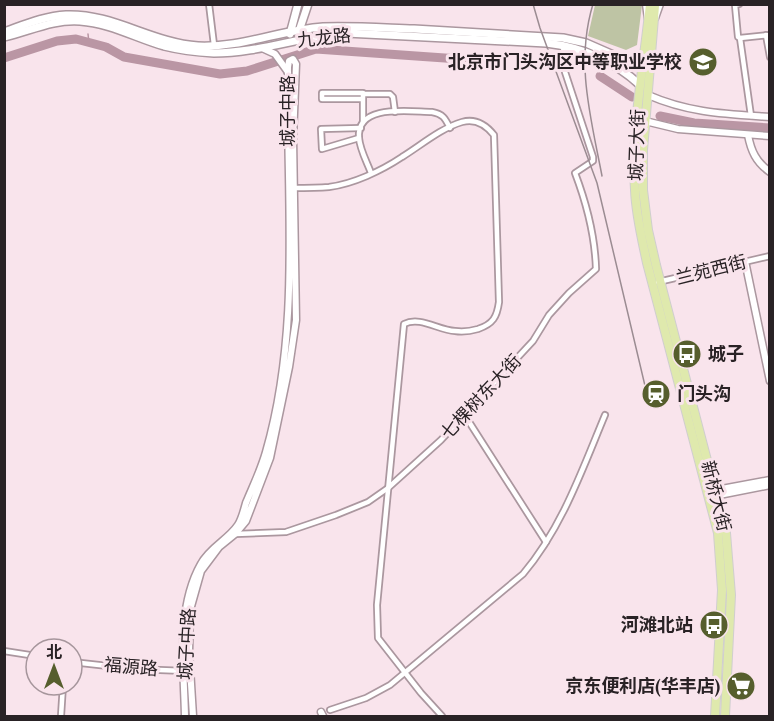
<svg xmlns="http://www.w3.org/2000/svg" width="774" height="721" font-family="Lora,'Noto Sans SC',serif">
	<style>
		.green { fill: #bec4a4 }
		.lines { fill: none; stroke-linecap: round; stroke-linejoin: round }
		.stream { stroke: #ba96a4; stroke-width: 1.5 }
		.river { stroke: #ba96a4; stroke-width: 9 }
		.minor-casing { stroke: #ab979f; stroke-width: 8 }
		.tertiary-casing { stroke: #ab979f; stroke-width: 9 }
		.secondary-casing { stroke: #ab979f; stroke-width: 10 }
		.primary-casing { stroke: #d0cecf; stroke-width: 10 }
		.minor { stroke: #fff; stroke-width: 4.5 }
		.tertiary { stroke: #fff; stroke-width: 6 }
		.secondary { stroke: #fff; stroke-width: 7 }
		.primary { stroke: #dfe9ad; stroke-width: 8 }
		.rail { stroke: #9b8c92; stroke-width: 1.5 }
		.labels { text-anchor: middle; stroke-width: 6; stroke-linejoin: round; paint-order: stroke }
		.street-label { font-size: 18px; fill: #292225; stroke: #f9e4ec }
		.poi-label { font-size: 18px; font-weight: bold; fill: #292225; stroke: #f9e4ec; text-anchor: end }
	</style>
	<rect width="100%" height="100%" fill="#f9e4ec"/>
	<!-- green -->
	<path class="green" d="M 595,5 L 642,5 L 637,45 L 626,50 L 588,36 Z"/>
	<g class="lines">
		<!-- stream -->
		<path class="stream" d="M 88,34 L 89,43"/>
		<!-- river -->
		<g class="river">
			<path d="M 4,58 L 57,41 L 76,39 L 106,47 L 124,57 L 220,74 L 247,71 L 316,49 L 502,62"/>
			<path d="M 600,76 L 632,97"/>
			<path d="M 660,116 L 694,123 L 770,128"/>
		</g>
		<!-- minor casing -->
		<g class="minor-casing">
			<g id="minor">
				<path d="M 209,4 L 214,45"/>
				<path d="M 739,4 L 735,5 L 738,37 L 740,38 L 751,116"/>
				<path d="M 766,35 L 770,57"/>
				<path d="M 740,38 L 770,35"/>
				<path d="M 363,94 L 390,94 L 393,97 L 395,112"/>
				<path d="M 363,99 L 322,99 L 322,93 L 363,93 L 363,122"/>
				<path d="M 359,138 L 322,149 L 321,129 L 361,128"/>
				<path d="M 371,173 C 367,162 360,150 359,138 C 356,103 411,112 432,112 C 443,114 445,118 450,128"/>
				<path d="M 292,188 C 304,188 317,188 329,187 C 353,184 381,171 402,157 C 420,146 441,128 462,122 C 476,118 486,125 494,135 L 499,302 C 497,317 493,324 478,329 C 471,331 462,332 455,331 C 438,330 420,316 404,324 L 377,605 L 378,638 L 421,693 L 442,716"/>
				<path d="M 658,282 L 770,256"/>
				<path d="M 464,414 L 546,542"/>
				<path d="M 235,534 L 286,532 L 336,515 L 368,502 L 388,488 L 441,440 L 533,341 L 549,315 L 569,293 L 596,269 C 595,237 586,202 575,173 L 593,161 L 593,157 L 565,72 L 563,45"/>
				<path d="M 4,651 L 36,656"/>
				<path d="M 72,662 L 135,669 L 185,671"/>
				<path d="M 330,710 L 366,698 L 390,685 L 523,574 C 562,528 582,470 605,415"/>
				<path d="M 61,716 L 63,685"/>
			</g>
		</g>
		<!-- tertiary casing -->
		<g class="tertiary-casing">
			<g id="tertiary">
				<path d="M 646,4 L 648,19"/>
				<path d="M 655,18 L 660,4"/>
				<path d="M 262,48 L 275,54 L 288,72"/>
				<path d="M 648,95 C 689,113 726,114 770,117"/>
				<path d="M 645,121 L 678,129 L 770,136"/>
				<path d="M 748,135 C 751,151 756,162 770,172"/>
				<path d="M 745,261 L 770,381"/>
				<path d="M 711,491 L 770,480"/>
				<path d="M 714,496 L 770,485"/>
				<path d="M 321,712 L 323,716"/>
				<path d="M 185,716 C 184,668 176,608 201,564 C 210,547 228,540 238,525 C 242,519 244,510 246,503 C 253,486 261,470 266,452 C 302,327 286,196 288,67 L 289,61 L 293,59 L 296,64 L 293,138 L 296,320 L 289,367 L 270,458 L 246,521 L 235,534 L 219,547 L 201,571 L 190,610 L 189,652 L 193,716"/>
			</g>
		</g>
		<!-- secondary casing -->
		<g class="secondary-casing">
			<g id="secondary">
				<path d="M 299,31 L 308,4"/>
				<path d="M 4,32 C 24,25 45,16 66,15 C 112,13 152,43 198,46 C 240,48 281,30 323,27 C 353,26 384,28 414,29 C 464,32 514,35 563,38 L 586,43 L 627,61 L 634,62 L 644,57"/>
				<path d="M 290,34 L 298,4"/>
				<path d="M 4,37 C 30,31 53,19 80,21 C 110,23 136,38 164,46 C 180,50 198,52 214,53 C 259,53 301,36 346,33 L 546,43 C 581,47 614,61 640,85"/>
			</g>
		</g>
		<!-- primary casing -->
		<g class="primary-casing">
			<g id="primary">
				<path d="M 650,4 C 644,66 631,128 635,190 C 636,215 642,239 647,263 L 718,533 L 722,590 L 715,716"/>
				<path d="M 655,6 L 643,150 L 643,190 L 648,230 L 656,265 L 726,533 L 731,595 L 725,716"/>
			</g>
		</g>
		<!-- minor -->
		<use href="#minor" class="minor"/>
		<!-- tertiary -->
		<use href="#tertiary" class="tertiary"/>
		<!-- secondary -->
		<use href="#secondary" class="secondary"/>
		<!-- primary -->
		<use href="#primary" class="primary"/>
		<!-- rail -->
		<g class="rail">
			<path d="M 533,4 L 540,28 L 597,183 L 646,390"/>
			<path d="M 593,4 C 575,63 591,118 602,176"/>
		</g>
	</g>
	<!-- icons -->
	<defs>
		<g id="school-disc" transform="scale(1.5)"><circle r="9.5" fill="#565e2d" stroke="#f9e4ec"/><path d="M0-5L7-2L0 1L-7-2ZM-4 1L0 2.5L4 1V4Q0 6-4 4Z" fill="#fff"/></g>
		<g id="bus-disc" transform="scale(1.5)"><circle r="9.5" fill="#565e2d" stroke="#f9e4ec"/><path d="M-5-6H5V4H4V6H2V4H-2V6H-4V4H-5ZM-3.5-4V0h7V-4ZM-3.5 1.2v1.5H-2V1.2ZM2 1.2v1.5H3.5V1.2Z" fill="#fff"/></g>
		<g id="station-disc" transform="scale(1.5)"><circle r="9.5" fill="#565e2d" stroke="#f9e4ec"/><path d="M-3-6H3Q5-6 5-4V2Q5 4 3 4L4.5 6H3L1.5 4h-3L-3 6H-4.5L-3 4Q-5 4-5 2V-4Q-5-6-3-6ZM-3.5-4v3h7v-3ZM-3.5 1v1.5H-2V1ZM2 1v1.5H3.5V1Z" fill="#fff"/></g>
		<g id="supermarket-disc" transform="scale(1.5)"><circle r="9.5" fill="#565e2d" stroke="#f9e4ec"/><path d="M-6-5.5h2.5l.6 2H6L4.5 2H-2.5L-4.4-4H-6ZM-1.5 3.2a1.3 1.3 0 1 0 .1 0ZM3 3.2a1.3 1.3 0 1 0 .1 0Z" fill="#fff"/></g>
	</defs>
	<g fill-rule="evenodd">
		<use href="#school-disc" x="703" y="62"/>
		<use href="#bus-disc" x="687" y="354"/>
		<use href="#station-disc" x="656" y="394"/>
		<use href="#bus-disc" x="714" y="625"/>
		<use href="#supermarket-disc" x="741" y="686"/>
	</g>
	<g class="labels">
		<!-- street labels -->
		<g class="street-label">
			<text transform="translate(324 38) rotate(-6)" y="6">九龙路</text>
			<text transform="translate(288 111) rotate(-90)" y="6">城子中路</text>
			<text transform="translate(637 145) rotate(-88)" y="6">城子大街</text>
			<text transform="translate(711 270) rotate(-14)" y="6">兰苑西街</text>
			<text transform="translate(481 397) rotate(-47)" y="6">七棵树东大街</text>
			<text transform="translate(716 496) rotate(76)" y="6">新桥大街</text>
			<text transform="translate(187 644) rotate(-87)" y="6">城子中路</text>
			<text transform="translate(131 667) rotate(5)" y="6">福源路</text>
		</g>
		<!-- poi labels -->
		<g class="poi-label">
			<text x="682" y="68">北京市门头沟区中等职业学校</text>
			<text x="708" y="360" text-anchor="start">城子</text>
			<text x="677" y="400" text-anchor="start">门头沟</text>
			<text x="693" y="631">河滩北站</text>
			<text x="720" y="692">京东便利店(华丰店)</text>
		</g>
	</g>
	<!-- border -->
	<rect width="774" height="721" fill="none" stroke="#292225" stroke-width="12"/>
	<!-- north arrow -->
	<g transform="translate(54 667)"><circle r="28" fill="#f9e4ec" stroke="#a6969c" stroke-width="1.5"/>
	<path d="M0-4.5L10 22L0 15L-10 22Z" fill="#565e2d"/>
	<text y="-9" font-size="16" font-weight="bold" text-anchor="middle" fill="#292225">北</text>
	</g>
</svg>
